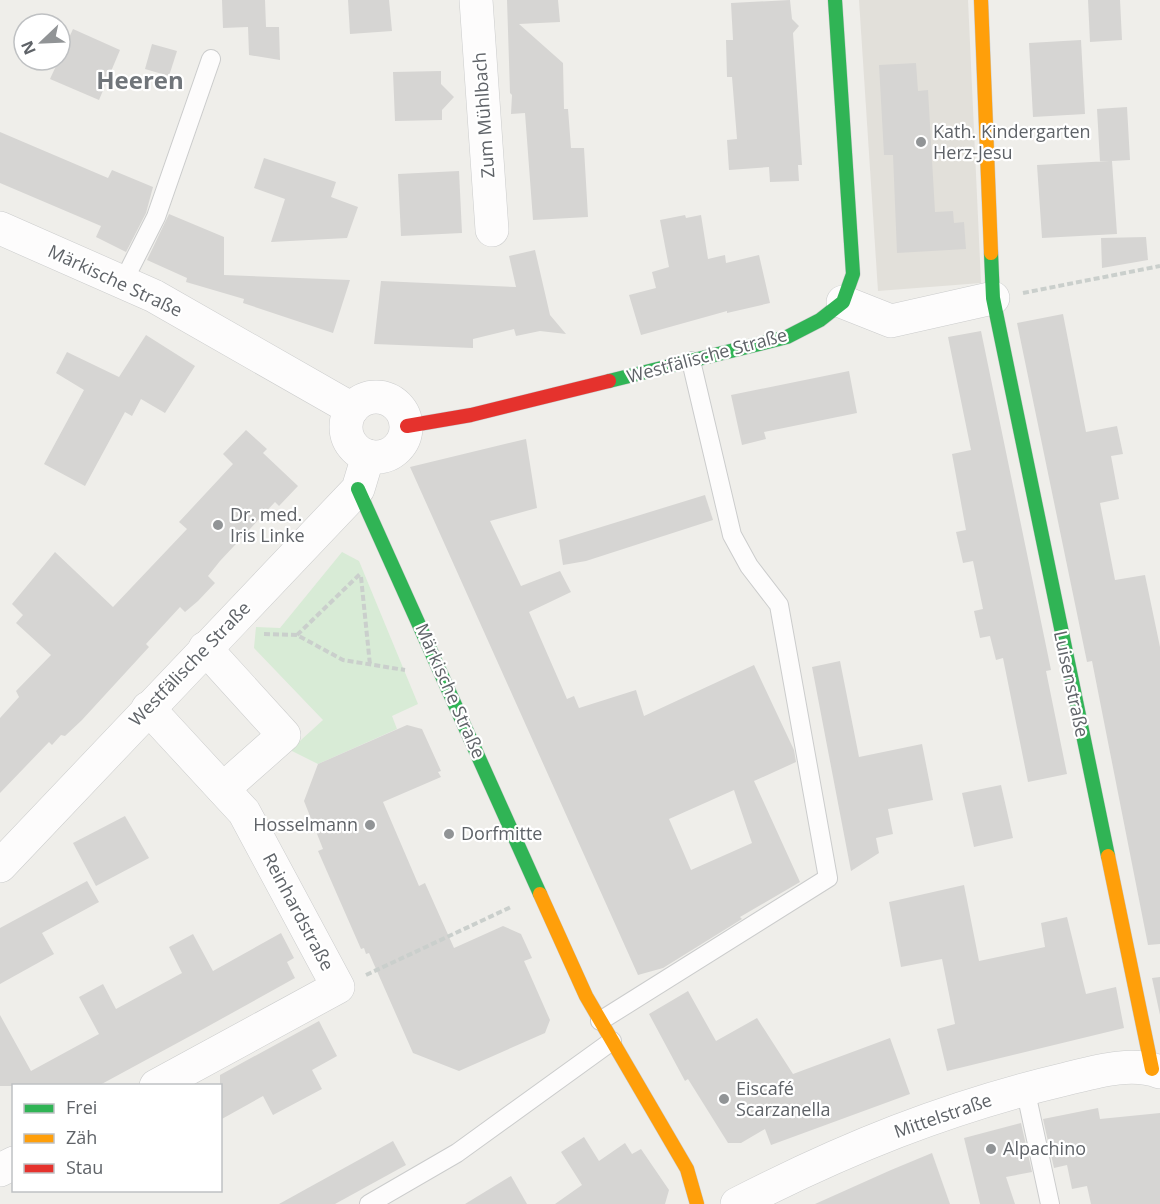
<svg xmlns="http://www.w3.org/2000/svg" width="1160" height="1204" font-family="'Open Sans',sans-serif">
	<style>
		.education { fill: #e2e0da }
		.green { fill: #d8ebd6 }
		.building { fill: #d6d5d3; fill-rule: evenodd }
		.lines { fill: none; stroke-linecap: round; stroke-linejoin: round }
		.lane-casing { stroke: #cbcccc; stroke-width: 20 }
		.street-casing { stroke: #cbcccc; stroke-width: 34 }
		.fast-casing { stroke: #cacacb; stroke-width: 15 }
		.slow-casing { stroke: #cacacb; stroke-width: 15 }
		.jam-casing { stroke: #cacacb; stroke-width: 15 }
		.path { stroke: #cacfcc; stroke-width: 4; stroke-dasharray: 6 3; stroke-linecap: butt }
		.lane { stroke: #fdfcfc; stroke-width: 18 }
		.street { stroke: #fdfcfc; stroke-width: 33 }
		.fast { stroke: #30b455; stroke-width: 14 }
		.slow { stroke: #ff9f0a; stroke-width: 14 }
		.jam { stroke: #e5322d; stroke-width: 14 }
		.poi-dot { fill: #919496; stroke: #fff; stroke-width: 2 }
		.labels { text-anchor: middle; stroke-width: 4.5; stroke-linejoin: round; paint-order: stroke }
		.street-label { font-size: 18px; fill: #5f6368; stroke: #fff }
		.poi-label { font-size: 18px; fill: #5f6368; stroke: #fff; text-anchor: start }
		.district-label { font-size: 24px; font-weight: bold; fill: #70757a; stroke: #fff }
	</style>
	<rect width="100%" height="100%" fill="#efeeea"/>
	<!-- education -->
	<path class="education" d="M 859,0 L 968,0 L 981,283 L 878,291 Z"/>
	<!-- green -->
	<path class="green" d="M 342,552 L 359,561 L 418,704 L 392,716 L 397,729 L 318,764 L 290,750 L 323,720 L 254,648 L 256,627 L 280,628 Z"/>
	<!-- building -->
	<g class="building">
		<path d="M 222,0 L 265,0 L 266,27 L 261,27 L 279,27 L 280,60 L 249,55 L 248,27 L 223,28 Z"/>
		<path d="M 348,0 L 389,0 L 392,31 L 350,34 Z"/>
		<path d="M 507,0 L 558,0 L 560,22 L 519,24 L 563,63 L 564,109 L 568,109 L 571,148 L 584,148 L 588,217 L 533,220 L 525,113 L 511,114 L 512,95 L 510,93 Z"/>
		<path d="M 790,0 L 792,19 L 799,26 L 793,33 L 802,165 L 798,165 L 799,181 L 770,182 L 769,167 L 729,170 L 727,140 L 737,139 L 732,77 L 727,77 L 726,40 L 733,40 L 731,3 Z"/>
		<path d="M 1088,0 L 1120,0 L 1122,40 L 1090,42 Z"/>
		<path d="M 73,29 L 120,50 L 99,100 L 50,79 Z"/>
		<path d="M 1081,40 L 1085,114 L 1033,117 L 1029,43 Z"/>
		<path d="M 152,44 L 177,51 L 169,76 L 145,69 Z"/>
		<path d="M 916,63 L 918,91 L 928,90 L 935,212 L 953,211 L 954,223 L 964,222 L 966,249 L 897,253 L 893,155 L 884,155 L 879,65 Z"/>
		<path d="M 441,71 L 441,84 L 454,97 L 442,110 L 442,120 L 395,121 L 393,72 Z"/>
		<path d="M 1127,107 L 1130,160 L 1112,161 L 1117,234 L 1042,238 L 1037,165 L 1110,161 L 1100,162 L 1097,109 Z"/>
		<path d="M 0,132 L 108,178 L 112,170 L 153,187 L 146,213 L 126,252 L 96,237 L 101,226 L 0,183 Z"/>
		<path d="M 264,158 L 336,182 L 331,197 L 358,207 L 347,238 L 271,242 L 285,199 L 254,188 Z"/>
		<path d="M 459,171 L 462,233 L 401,236 L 398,174 Z"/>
		<path d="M 169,214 L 224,237 L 224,275 L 350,280 L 333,333 L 243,303 L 244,299 L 186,282 L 187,278 L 147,260 Z"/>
		<path d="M 685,215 L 686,218 L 701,215 L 708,259 L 725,255 L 726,263 L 759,255 L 770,303 L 727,313 L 727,311 L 641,335 L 629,295 L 656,288 L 652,272 L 669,267 L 660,220 Z"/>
		<path d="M 1146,237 L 1148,260 L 1102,268 L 1101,238 Z"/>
		<path d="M 535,250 L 550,315 L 566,334 L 540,331 L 516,336 L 514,329 L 473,339 L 473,348 L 374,344 L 381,281 L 516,287 L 509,256 Z"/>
		<path d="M 1063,314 L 1086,432 L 1117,426 L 1123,454 L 1111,456 L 1119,499 L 1100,503 L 1115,580 L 1145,575 L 1160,647 L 1160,944 L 1148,945 L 1092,661 L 1087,662 L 1017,323 Z"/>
		<path d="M 981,331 L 1051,670 L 1046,671 L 1067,774 L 1028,782 L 1003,658 L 996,660 L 990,636 L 980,638 L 974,611 L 983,609 L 973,561 L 963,563 L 956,532 L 966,530 L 952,454 L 971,450 L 948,337 Z"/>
		<path d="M 146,335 L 195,366 L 165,413 L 141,399 L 132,416 L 125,412 L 85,486 L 44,464 L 84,390 L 56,373 L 67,352 L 119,377 Z"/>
		<path d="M 849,371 L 857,413 L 764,432 L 766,439 L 742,445 L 731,395 Z"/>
		<path d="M 246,430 L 267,449 L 263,453 L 298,486 L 279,506 L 275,502 L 220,561 L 208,576 L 215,583 L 198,601 L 185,612 L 180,607 L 146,644 L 149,647 L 82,720 L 65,736 L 61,735 L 52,745 L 49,742 L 0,793 L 0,718 L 19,697 L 16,691 L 51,655 L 16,623 L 23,615 L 12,604 L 55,552 L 113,607 L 187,529 L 179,522 L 233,464 L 223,454 Z"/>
		<path d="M 526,439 L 537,508 L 490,521 L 521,586 L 560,571 L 571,592 L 529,612 L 567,699 L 574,696 L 579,708 L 636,690 L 644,716 L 754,665 L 794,750 L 796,762 L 754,781 L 800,882 L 740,917 L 742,919 L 663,968 L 638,975 L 410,467 ZM 734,790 L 752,843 L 691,870 L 669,819 Z"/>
		<path d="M 705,495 L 713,520 L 586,561 L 563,565 L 559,540 Z"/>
		<path d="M 840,661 L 859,757 L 922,744 L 933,800 L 888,809 L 893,834 L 876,838 L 879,853 L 851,871 L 812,667 Z"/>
		<path d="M 407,725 L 422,729 L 441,771 L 438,772 L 441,777 L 383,802 L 419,886 L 425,883 L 454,948 L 503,926 L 521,934 L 532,958 L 524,961 L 550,1020 L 545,1033 L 459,1071 L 413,1053 L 369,953 L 366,954 L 364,948 L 361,949 L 318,851 L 323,849 L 304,801 L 318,764 Z"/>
		<path d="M 1001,785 L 1013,838 L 974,847 L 962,793 Z"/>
		<path d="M 125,816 L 149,858 L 96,886 L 73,843 Z"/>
		<path d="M 87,881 L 99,902 L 42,933 L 54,954 L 0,984 L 0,928 Z"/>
		<path d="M 964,885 L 979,961 L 1045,947 L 1041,923 L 1067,917 L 1086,994 L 1116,987 L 1124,1028 L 947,1071 L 937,1029 L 955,1024 L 942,959 L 901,967 L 889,902 Z"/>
		<path d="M 281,933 L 294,958 L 287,962 L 295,978 L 205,1028 L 98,1086 L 0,1086 L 0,1015 L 31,1071 L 99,1034 L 79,997 L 103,984 L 116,1009 L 182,973 L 169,947 L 193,934 L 213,971 Z"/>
		<path d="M 1160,977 L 1160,1015 L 1152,978 Z"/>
		<path d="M 688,991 L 716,1041 L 757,1018 L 793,1074 L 890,1038 L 910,1094 L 771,1145 L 765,1129 L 741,1143 L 728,1143 L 688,1079 L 685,1081 L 649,1014 Z"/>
		<path d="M 319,1021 L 337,1056 L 312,1070 L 322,1089 L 273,1115 L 263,1096 L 220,1120 L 220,1075 Z"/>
		<path d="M 1098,1108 L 1100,1119 L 1160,1113 L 1160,1204 L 1091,1204 L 1087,1186 L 1072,1189 L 1067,1165 L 1054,1168 L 1043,1119 Z"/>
		<path d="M 1021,1123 L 1032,1172 L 1006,1177 L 1015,1204 L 980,1204 L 964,1138 Z"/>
		<path d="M 584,1137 L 599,1161 L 625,1143 L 632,1154 L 641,1149 L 669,1190 L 665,1204 L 555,1204 L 582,1185 L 561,1152 Z"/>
		<path d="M 393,1141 L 406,1165 L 335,1204 L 279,1204 Z"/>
		<path d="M 932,1153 L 950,1204 L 815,1204 L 891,1170 Z"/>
		<path d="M 511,1176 L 527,1204 L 465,1204 Z"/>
	</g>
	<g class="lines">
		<!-- lane casing -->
		<g class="lane-casing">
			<g id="lane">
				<path d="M 123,282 L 156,217 L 211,59"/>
				<path d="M 600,1021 L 828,878 L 779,605 L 749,566 L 732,535 L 691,361"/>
				<path d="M 1025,1088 L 1050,1204"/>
				<path d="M 369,1204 L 457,1153 L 612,1041"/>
			</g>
		</g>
		<!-- street casing -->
		<g class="street-casing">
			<g id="street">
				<path d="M 476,0 L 492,230"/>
				<path d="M 0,228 L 154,296 L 352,409"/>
				<path d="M 843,302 L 891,321 L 993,298"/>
				<circle cx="376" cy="427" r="30"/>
				<path d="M 205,648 L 284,735 L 223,789"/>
				<path d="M 148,708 L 244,812 L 338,987 L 156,1086"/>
				<path d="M 0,866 L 358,489 L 368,456"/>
				<path d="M 0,1170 L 14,1163"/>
				<path d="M 737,1204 C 844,1149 947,1107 1066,1079 C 1095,1072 1131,1061 1160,1072"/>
			</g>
		</g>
		<!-- fast casing -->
		<g class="fast-casing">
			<g id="fast">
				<path d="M 991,253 L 993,298 L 1108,856"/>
				<path d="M 609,381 L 787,337 L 820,320 L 843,302 L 853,274 L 835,0"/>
				<path d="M 358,489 L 540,894"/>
			</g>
		</g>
		<!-- slow casing -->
		<g class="slow-casing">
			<g id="slow">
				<path d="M 981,0 L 991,253"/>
				<path d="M 1108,856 L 1152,1069"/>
				<path d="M 540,894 L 586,996 L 687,1169 L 697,1204"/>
			</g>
		</g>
		<!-- jam casing -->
		<g class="jam-casing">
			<path id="jam" d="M 407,426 L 471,415 L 609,381"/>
		</g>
		<!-- path -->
		<g class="path">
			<path d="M 1023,293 L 1160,266"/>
			<path d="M 361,577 L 370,665"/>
			<path d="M 264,634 L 297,635 L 343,660 L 405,670"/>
			<path d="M 297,635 L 361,573"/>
			<path d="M 366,975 L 511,907"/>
		</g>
		<!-- lane -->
		<use href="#lane" class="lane"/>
		<!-- street -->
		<use href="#street" class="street"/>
		<!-- fast -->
		<use href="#fast" class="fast"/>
		<!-- slow -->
		<use href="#slow" class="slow"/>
		<!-- jam -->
		<use href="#jam" class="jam"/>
	</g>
	<!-- markers -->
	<g class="poi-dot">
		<circle cx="921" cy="142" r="6"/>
		<circle cx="218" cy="525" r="6"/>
		<circle cx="370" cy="825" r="6"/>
		<circle cx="449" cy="834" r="6"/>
		<circle cx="724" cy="1099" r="6"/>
		<circle cx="991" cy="1149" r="6"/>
	</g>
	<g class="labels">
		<!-- street labels -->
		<g class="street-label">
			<text transform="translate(484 115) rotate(-94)" y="6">Zum Mühlbach</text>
			<text transform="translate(115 281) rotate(25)" y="6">Märkische Straße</text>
			<text transform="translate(707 356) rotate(-15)" y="6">Westfälische Straße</text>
			<text transform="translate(190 664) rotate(-46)" y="6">Westfälische Straße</text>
			<text transform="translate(1071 684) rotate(78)" y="6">Luisenstraße</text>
			<text transform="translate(450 691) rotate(66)" y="6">Märkische Straße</text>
			<text transform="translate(298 912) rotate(62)" y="6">Reinhardstraße</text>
			<text transform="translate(943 1116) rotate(-19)" y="6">Mittelstraße</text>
		</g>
		<!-- poi labels -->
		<g class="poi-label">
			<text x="933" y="138">Kath. Kindergarten<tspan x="933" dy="21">Herz-Jesu</tspan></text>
			<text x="230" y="521">Dr. med.<tspan x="230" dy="21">Iris Linke</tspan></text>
			<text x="358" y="831" text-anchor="end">Hosselmann</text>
			<text x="461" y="840">Dorfmitte</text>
			<text x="736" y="1095">Eiscafé<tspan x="736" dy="21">Scarzanella</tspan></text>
			<text x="1003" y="1155">Alpachino</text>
		</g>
		<!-- district labels -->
		<g class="district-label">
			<text x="140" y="89">Heeren</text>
		</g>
	</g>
	<!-- legend -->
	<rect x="12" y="1084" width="210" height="108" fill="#ffffff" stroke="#bfc1c3" stroke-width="1.5"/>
	<rect x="24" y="1104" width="30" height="9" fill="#30b455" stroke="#bfc1c3" stroke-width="1.5"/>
	<text x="66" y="1114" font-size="18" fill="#5f6368">Frei</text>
	<rect x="24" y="1134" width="30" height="9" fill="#ff9f0a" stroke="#bfc1c3" stroke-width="1.5"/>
	<text x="66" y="1144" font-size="18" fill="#5f6368">Zäh</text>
	<rect x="24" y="1164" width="30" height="9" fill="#e5322d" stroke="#bfc1c3" stroke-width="1.5"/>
	<text x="66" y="1174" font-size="18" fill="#5f6368">Stau</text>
	<!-- north arrow -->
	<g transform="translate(42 42) rotate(247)"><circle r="28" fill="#ffffff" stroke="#bfc1c3" stroke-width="1.5"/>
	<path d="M0-4.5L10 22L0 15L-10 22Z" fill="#919496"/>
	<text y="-9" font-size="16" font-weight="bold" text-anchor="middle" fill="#5f6368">N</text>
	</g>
</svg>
